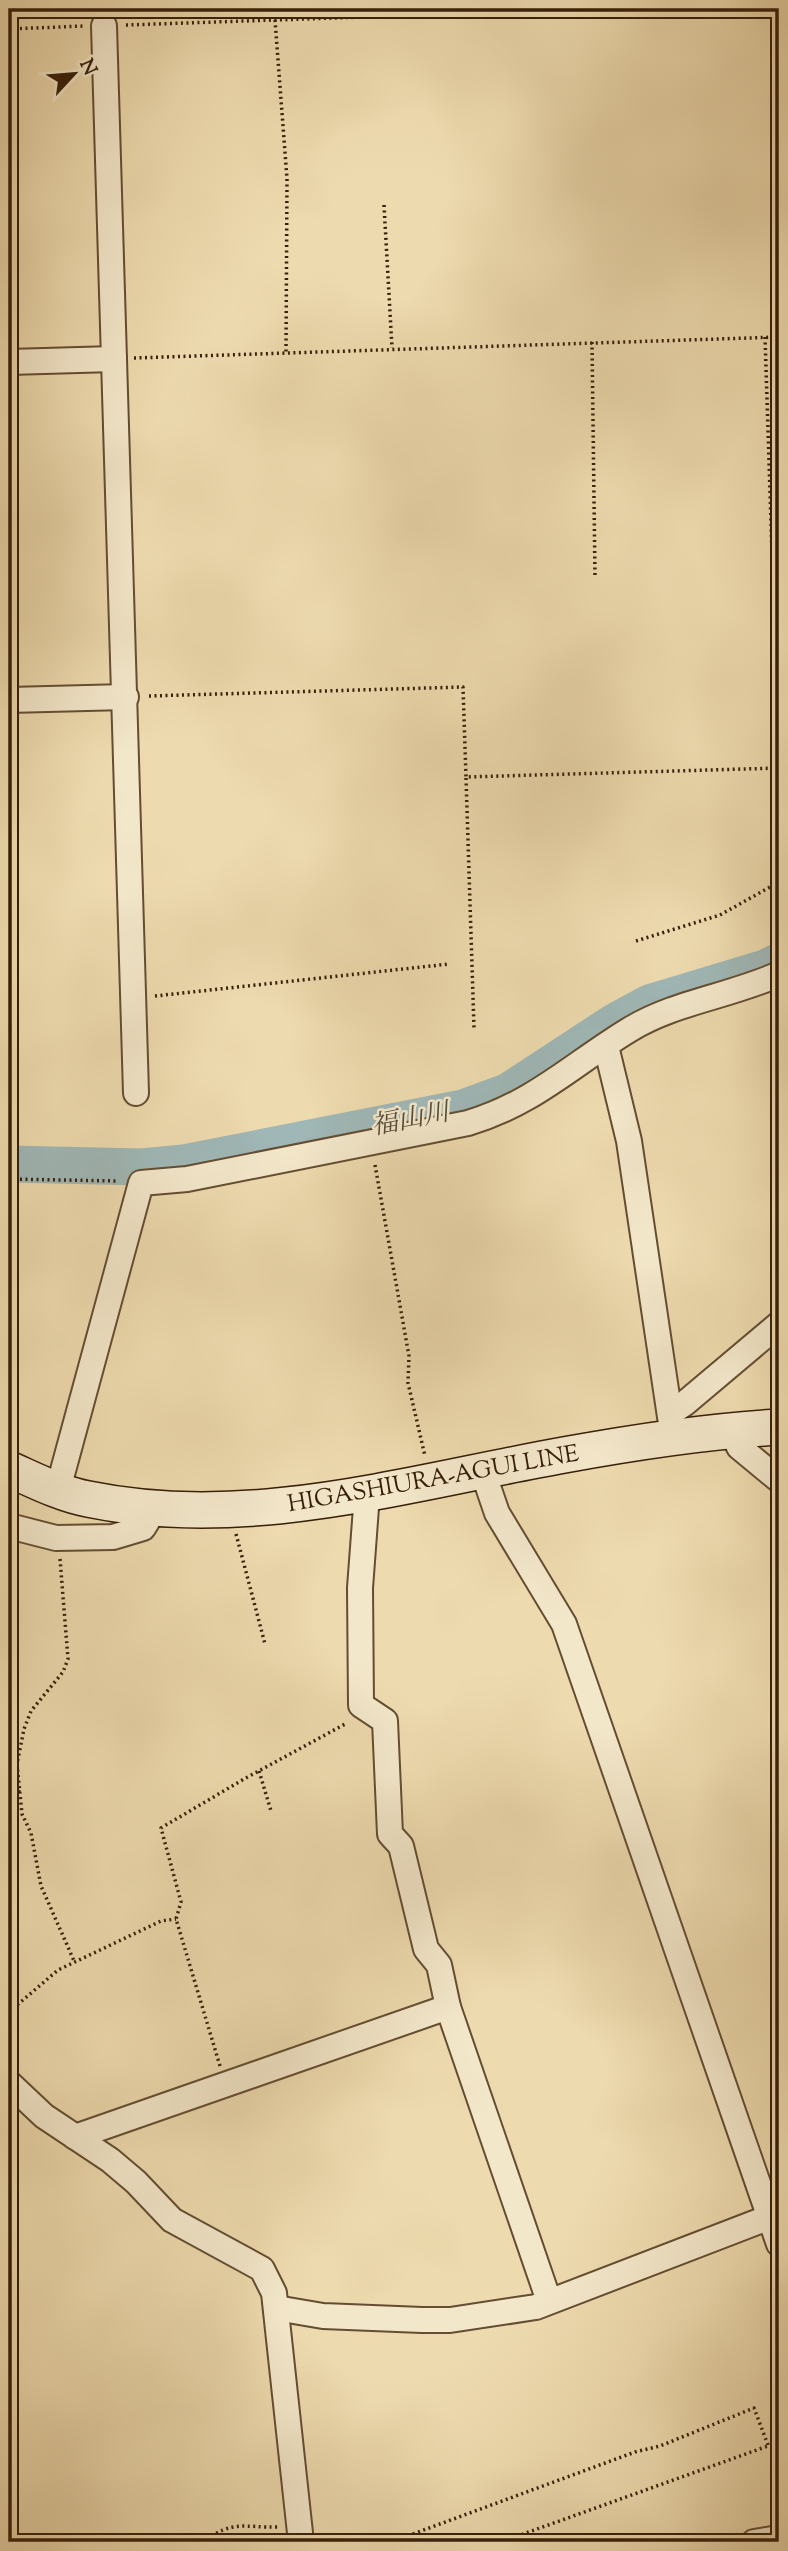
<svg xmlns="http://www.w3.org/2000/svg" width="788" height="2551" font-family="'Sorts Mill Goudy','Noto Serif JP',serif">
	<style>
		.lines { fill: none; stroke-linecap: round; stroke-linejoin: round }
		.river { stroke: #9fb7b6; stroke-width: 37 }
		.minor-casing { stroke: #644d32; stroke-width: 28 }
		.secondary-casing { stroke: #361e09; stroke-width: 38 }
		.path { stroke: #361e09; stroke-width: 3.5; stroke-dasharray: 2 3.5; stroke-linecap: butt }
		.minor { stroke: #f3e7ca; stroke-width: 24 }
		.secondary { stroke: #f3e7ca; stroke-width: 35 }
		.labels { text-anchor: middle; stroke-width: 5; stroke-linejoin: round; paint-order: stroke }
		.street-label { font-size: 24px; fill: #361e09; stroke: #f3e7ca }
		.water-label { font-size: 26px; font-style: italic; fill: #564c3d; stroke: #f3e7ca }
	</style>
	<rect width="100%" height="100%" fill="#eddaae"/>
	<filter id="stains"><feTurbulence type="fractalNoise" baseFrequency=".00286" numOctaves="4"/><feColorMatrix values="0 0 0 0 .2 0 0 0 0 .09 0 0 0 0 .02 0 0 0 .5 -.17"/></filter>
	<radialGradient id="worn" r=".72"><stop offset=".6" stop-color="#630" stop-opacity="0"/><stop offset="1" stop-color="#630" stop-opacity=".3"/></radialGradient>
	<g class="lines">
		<!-- river -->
		<path class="river" d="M 9,1164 L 141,1167 L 184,1163 L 463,1108 L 507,1092 L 614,1022 L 649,1003 L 765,968 L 779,961"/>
		<!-- minor casing -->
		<g class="minor-casing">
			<g id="minor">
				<path d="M 104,26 L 136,1093"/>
				<path d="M 9,362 L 114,359"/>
				<path d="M 9,700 L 126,697"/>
				<path d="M 606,1046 L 629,1141 L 673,1437"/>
				<path d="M 671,1413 L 684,1404 L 779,1324"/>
				<path d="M 732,1432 L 739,1447 L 779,1480"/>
				<path d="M 483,1472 L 497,1513 L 564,1624 L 779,2244"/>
				<path d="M 58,1489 L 141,1183 L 187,1179 L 468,1123 C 533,1104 573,1064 629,1030 C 674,1002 731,996 779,974"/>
				<path d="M 367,1494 L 360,1588 L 361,1705 L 385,1721 L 390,1834 L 401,1846 L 426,1949 L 439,1965 L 448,2007 L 549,2301"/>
				<path d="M 9,1526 L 56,1538 L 113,1537 L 143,1528 L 155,1509"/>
				<path d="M 9,2083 L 44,2116 L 110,2160 L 136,2182 L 172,2220 L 262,2269 L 274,2293 L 301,2542"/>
				<path d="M 75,2137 L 448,2007"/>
				<path d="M 276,2308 L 323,2316 L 422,2320 L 450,2320 L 536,2307 L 770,2217"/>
				<path d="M 754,2542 L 779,2538"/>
			</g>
		</g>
		<!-- secondary casing -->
		<g class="secondary-casing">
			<path id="secondary" d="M 9,1469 C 34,1480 61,1494 88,1499 C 247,1532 408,1483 564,1455 C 635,1442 707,1431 779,1427"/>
		</g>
		<!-- path -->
		<g class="path">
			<path d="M 275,20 L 287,179 L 286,352"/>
			<path d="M 126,25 L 601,9"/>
			<path d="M 9,29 L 84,26"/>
			<path d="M 384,205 L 392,348"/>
			<path d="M 765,337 L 778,738"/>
			<path d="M 592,342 L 595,577"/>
			<path d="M 134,358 L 779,337"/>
			<path d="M 149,696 L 463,687 L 466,777 L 779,768"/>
			<path d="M 466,778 L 474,1028"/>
			<path d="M 636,941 L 720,915 L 779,882"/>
			<path d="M 155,996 L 449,964"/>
			<path d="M 375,1165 L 409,1356 L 408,1383 L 425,1456"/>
			<path d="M 9,1179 L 119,1181"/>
			<path d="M 236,1534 L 265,1644"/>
			<path d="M 60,1559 L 68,1659 L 63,1672 L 31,1711 L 24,1729 L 17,1764 L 22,1814 L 31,1833 L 41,1886 L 75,1963"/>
			<path d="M 259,1771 L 271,1811"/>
			<path d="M 9,1786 L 20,1792"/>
			<path d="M 9,2012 L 58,1970 L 161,1921 L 176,1919"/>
			<path d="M 220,2066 L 176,1919 L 181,1902 L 161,1828 L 244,1779 L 347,1723"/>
			<path d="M 202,2542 C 235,2519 243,2528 279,2527"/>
			<path d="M 381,2542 L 402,2538 L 635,2452 L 660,2446 L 754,2408 L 768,2445"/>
			<path d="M 501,2542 L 779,2442"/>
		</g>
		<!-- minor -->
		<use href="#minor" class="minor"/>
		<!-- secondary -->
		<use href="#secondary" class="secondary"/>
	</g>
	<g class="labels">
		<!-- street labels -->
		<g class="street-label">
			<text transform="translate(433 1478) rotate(-10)" y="8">HIGASHIURA-AGUI LINE</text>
		</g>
		<!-- water labels -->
		<g class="water-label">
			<text transform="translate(410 1118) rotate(-11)" y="9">福山川</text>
		</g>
	</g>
	<!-- margin -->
	<rect width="788" height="2551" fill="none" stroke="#eddaae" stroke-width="35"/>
	<rect x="10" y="10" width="767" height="2530" fill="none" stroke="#361e09" stroke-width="3.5"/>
	<rect x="18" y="18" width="753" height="2516" fill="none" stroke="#361e09" stroke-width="2"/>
	<!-- north arrow -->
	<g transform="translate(74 74) rotate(64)" stroke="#f3e7ca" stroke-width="5" paint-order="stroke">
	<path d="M0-5L12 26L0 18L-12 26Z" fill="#361e09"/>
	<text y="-10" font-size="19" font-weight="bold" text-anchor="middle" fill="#361e09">N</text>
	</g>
	<rect width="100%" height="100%" filter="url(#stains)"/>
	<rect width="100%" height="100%" fill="url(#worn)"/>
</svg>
